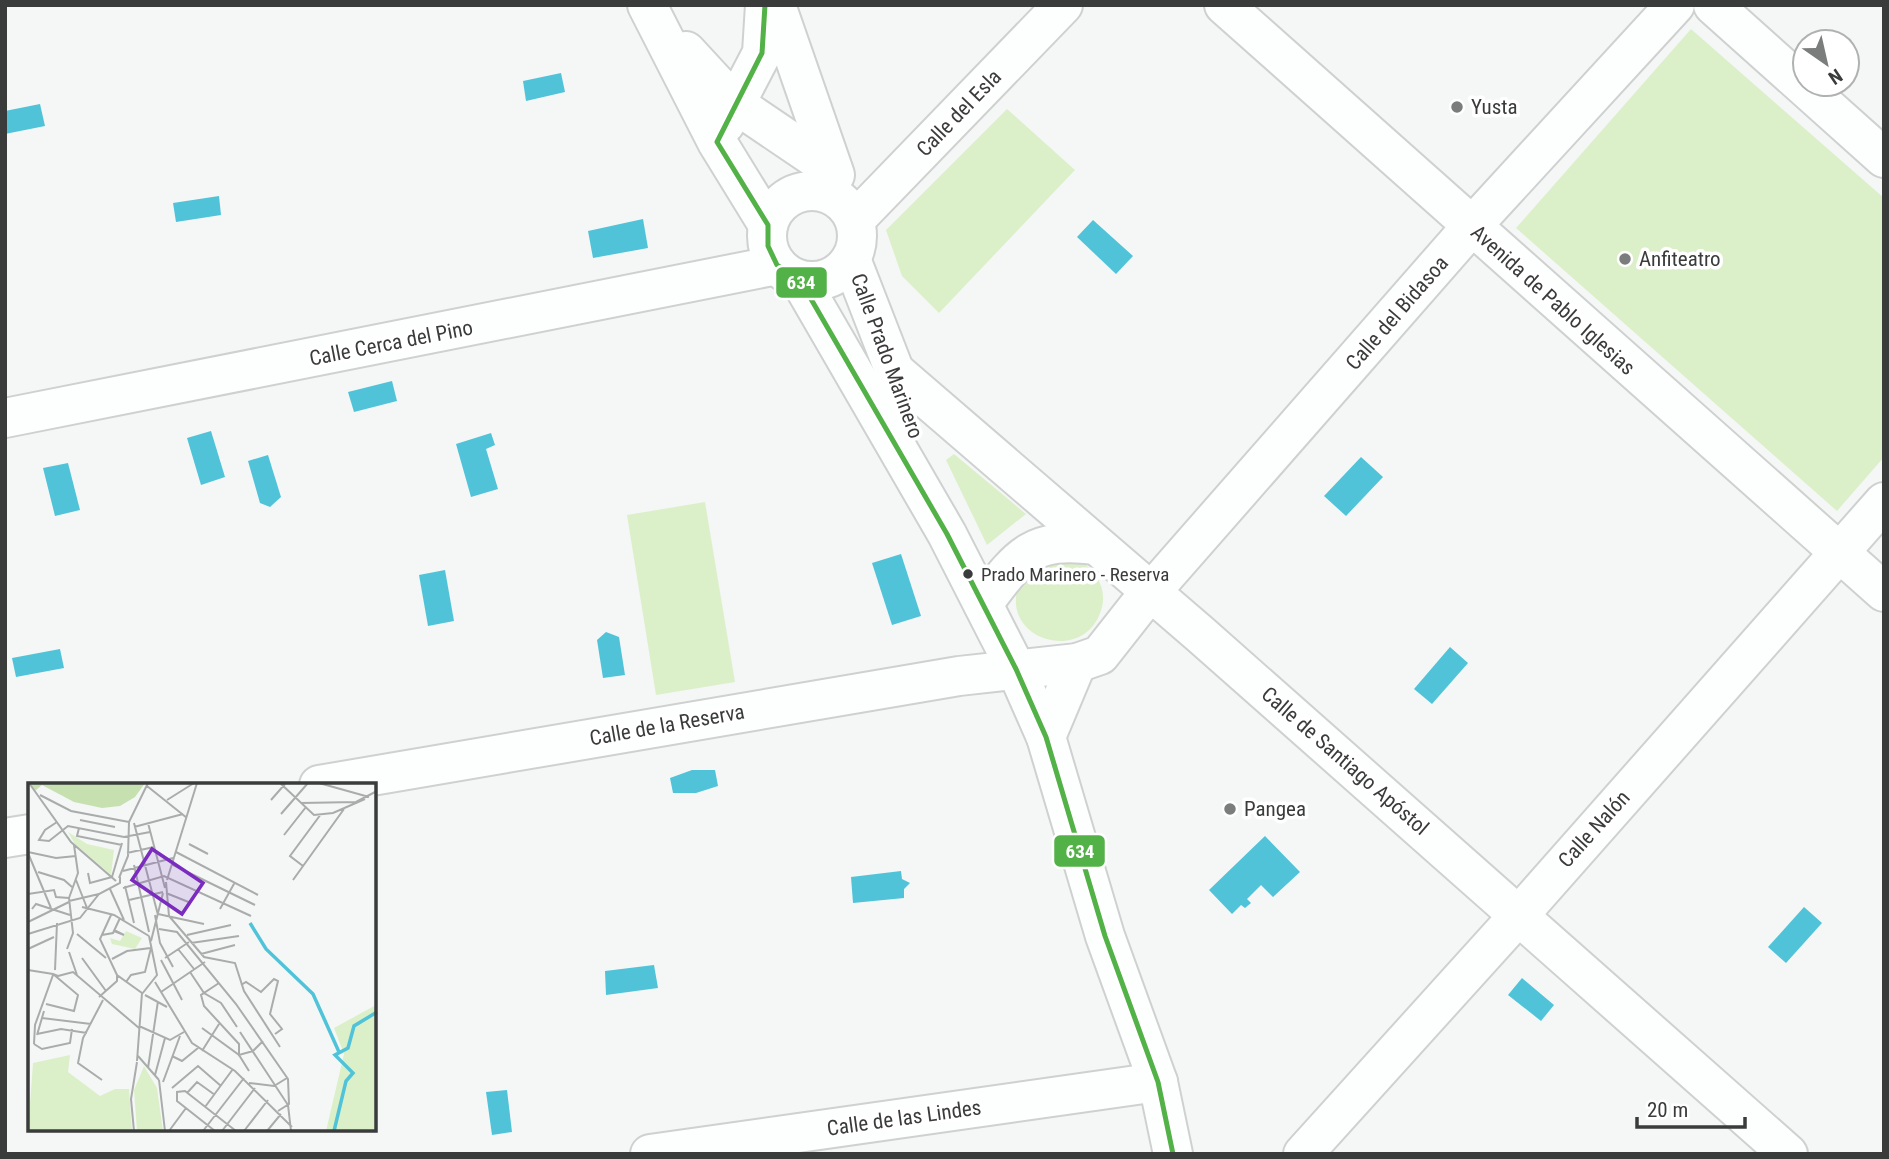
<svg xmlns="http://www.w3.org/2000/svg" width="1889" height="1159" font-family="'Roboto Condensed',sans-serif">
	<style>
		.green { fill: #dbf0c9 }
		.water { fill: #50c3d9 }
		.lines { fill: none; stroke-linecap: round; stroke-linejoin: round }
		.minor-casing { stroke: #cfd1d0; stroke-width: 42 }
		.minor { stroke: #fdfefe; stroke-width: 38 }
		.bus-1-casing { stroke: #fff; stroke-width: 10 }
		.bus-1 { stroke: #53b247; stroke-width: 5 }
		.poi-dot { fill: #7b7d7d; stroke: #fff; stroke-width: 2.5 }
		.bus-dot { fill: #3a3c3c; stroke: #fff; stroke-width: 2.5 }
		.labels { text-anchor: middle; stroke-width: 7; stroke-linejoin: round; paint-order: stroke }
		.bus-label { font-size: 19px; fill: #3a3c3c; stroke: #fff; text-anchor: start }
		.poi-label { font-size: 21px; fill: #3a3c3c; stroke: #fff; text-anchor: start }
		.street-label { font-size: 21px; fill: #3a3c3c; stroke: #fff }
		.inset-river { fill: none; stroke: #50c3d9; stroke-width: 3.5 }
		.inset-road { fill: none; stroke: #aaacac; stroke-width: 2 }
		.view { fill: #7b2cbf; fill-opacity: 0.15; stroke: #7b2cbf; stroke-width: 3.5 }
		.inset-edge { fill: none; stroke: #3a3c3c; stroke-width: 3.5 }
		.line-badge { stroke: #fff; stroke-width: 2.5 }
		.badge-label { font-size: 19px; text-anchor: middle; font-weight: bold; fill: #fff }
	</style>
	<rect width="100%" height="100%" fill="#f4f7f6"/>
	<!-- green -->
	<g class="green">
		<path d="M 1691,29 L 1884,198 L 1884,457 L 1837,511 L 1516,228 Z"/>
		<path d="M 1007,109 L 1075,170 L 939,313 L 902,276 L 886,230 Z"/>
		<path d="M 954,454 L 1026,514 L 987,545 L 946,460 Z"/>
		<path d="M 705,502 L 735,682 L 656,695 L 627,515 Z"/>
		<path d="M 1081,561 C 1095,572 1107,587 1102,607 C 1088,664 1005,643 1017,591 C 1019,582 1029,572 1034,564 Z"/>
	</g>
	<!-- water -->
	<g class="water">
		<path d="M 561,73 L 565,92 L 526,101 L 523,81 Z"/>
		<path d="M 40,104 L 45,126 L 5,134 L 5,111 Z"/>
		<path d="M 219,196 L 221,215 L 176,222 L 173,203 Z"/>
		<path d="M 643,219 L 648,248 L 593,258 L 588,231 Z"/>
		<path d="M 1093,220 L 1133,256 L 1116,274 L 1077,237 Z"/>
		<path d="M 392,381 L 397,401 L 354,412 L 348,392 Z"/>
		<path d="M 211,431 L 225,477 L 201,485 L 187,438 Z"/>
		<path d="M 491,433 L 495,445 L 486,449 L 498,489 L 471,497 L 456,444 Z"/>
		<path d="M 268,455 L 281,497 L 270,507 L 260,503 L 248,461 Z"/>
		<path d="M 1361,457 L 1383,477 L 1346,516 L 1324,496 Z"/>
		<path d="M 68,463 L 80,510 L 55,516 L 43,468 Z"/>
		<path d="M 901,554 L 921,616 L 892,625 L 872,563 Z"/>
		<path d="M 445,570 L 454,621 L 428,626 L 419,575 Z"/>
		<path d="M 606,632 L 619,637 L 625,675 L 603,678 L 597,640 Z"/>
		<path d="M 1450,647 L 1468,663 L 1432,704 L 1414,689 Z"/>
		<path d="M 60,649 L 64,668 L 16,677 L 12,658 Z"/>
		<path d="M 692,770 L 715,770 L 718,786 L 696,793 L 673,793 L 670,778 Z"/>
		<path d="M 1265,836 L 1300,872 L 1273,897 L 1261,885 L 1247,899 L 1251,903 L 1245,908 L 1241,905 L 1232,914 L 1209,890 Z"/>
		<path d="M 901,871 L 902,879 L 910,883 L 904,889 L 904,898 L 853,903 L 851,877 Z"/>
		<path d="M 1804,907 L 1822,923 L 1786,963 L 1768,947 Z"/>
		<path d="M 654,965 L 658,988 L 606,995 L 605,971 Z"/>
		<path d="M 1522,978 L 1554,1005 L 1541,1021 L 1508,995 Z"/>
		<path d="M 507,1090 L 512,1132 L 492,1135 L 486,1092 Z"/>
	</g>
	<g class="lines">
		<!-- minor casing -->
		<g class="minor-casing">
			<g id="minor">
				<path d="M 647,5 L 717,142 L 768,225"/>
				<path d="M 776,5 L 835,175"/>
				<path d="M 1224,5 L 1884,592"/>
				<path d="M 1713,5 L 1884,158"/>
				<path d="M 686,51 L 734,103 L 833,170"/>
				<path d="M 725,124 L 762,53 L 765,5"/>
				<circle cx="812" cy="236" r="45"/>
				<path d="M 855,220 L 1063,5"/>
				<path d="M 851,259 L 905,398"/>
				<path d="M 800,280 L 947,534 L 1016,669 L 1046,737 L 1105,936 L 1158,1082 L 1173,1154"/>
				<path d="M 898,374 L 1200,634 L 1788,1154"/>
				<path d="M 5,418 L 777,265"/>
				<path d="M 983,604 C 1019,556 1031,537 1095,545"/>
				<path d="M 1046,737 L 1077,663"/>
				<path d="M 319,785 L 959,676 L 1077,663 L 1100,655 L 1137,608 L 1471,227 L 1675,5"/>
				<path d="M 5,838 L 30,834"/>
				<path d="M 650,1154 L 1158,1082"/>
				<path d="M 1303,1154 L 1520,914 L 1884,502"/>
			</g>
		</g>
		<!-- minor -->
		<use href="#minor" class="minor"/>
		<!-- bus-1 casing -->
		<g class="bus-1-casing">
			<path id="bus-1" d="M 765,5 L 762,53 L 717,142 L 768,225 L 768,246 L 777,265 L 800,280 L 947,534 L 1016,669 L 1046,737 L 1105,936 L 1158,1082 L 1173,1154"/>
		</g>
		<!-- bus-1 -->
		<use href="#bus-1" class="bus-1"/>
	</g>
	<!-- markers -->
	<g class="poi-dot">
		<circle cx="1457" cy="107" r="7"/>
		<circle cx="1625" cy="259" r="7"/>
		<circle cx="1230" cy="809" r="7"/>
	</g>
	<circle class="bus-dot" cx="968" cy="574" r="6"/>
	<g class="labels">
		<!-- bus labels -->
		<g class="bus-label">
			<text x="981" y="581">Prado Marinero - Reserva</text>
		</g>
		<!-- poi labels -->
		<g class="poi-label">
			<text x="1471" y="114">Yusta</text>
			<text x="1639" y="266">Anfiteatro</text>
			<text x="1244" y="816">Pangea</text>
		</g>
		<!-- street labels -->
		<g class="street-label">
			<text transform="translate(959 113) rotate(-46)" y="7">Calle del Esla</text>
			<text transform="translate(1553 300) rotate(42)" y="7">Avenida de Pablo Iglesias</text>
			<text transform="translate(1397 313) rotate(-49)" y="7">Calle del Bidasoa</text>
			<text transform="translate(391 343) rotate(-11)" y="7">Calle Cerca del Pino</text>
			<text transform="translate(887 356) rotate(70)" y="7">Calle Prado Marinero</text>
			<text transform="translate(667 725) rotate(-10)" y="7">Calle de la Reserva</text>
			<text transform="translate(1345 761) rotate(41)" y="7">Calle de Santiago Apóstol</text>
			<text transform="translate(1594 829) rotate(-48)" y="7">Calle Nalón</text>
			<text transform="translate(904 1118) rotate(-8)" y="7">Calle de las Lindes</text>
		</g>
	</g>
	<!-- overview -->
	<g transform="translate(28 783)">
		<rect width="348" height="348" fill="#f4f7f6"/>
		<path d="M 40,49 L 59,61 L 86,67 L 83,92 L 47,61 ZM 98,148 L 114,155 L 107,166 L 84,161 L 82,155 L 92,158 ZM 348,222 L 348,348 L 298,348 L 316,271 L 306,245 ZM 42,272 L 40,289 L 72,313 L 87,306 L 101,306 L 104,348 L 0,348 L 5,280 ZM 116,283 L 129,305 L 135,348 L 109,348 L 106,307 Z" fill="#dbf0c9"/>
		<path d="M 2,0 L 117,0 L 107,14 L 92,23 L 74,25 L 46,19 L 14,2 L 7,8 Z" fill="#c7e0b0"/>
		<path class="inset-river" d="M 222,140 L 238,166 L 285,211 L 311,269M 306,348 L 318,298 L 325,290 L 307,272 L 320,265 L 326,243 L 349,229"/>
		<path class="inset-road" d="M 1,0 L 43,59 L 88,98M 252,0 L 286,32 L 305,30 L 337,16M 291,0 L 341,14M 119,3 L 159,35M 12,12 L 43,28 L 101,39M 139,17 L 166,0M 243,17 L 257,1M 273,20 L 328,19 L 349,8M 253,31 L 280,0M 52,37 L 87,44M 29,39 L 17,47 L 11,57 L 21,58 L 40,43 L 96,54 L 122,49M 106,40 L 130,132M 120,40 L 137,105M 106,44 L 155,31M 51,45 L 49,53 L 94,62M 256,52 L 278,24M 161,61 L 180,71M 0,69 L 28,75 L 48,73M 148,69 L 230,112M 0,70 L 23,125M 99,70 L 126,64M 143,81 L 227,122M 106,82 L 121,149M 275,83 L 262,73 L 293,31M 95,88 L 145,75M 10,89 L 36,97 L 44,104M 60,90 L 62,100 L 84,94M 84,94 L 94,60M 91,95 L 100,73 L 101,39 L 120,0M 48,97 L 59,125M 139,97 L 169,0M 265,97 L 316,26M 138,99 L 141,133 L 176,174 L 207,180 L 216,208 L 252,264M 97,103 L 106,140M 95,105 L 136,93 L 223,133M 82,106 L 96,137M 138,110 L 163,120M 0,111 L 26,107 L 28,114 L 41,115M 101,117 L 135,109M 41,118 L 71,111M 54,124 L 86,132 L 121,153M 4,126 L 8,121 L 42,132M 192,126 L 207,99M 130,131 L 176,141M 83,132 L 72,156 L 89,192 L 114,210M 127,132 L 132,160 L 145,184M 0,139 L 41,119M 131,146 L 149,149 L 208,221 L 260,296 L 261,321 L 250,328M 86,148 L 96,152 L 86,147M 0,151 L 52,135 L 71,111 L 92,100 L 92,94M 49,151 L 78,175M 74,152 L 85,150 L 92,135M 159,152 L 203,142M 123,158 L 135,110M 163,160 L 211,153M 0,166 L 26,154M 39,166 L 45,150 L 41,115 L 50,90 L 46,62M 150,166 L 166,186M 41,169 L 49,192M 173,171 L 207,162M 54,175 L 78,208M 137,175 L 161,159M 84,176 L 99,168 L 123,165 L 117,189 L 103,192 L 98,199M 133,177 L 154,217M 0,187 L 25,191M 27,187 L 29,140M 162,189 L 176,210 L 193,220 L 209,244M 30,193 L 45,189 L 111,245M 127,199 L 164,260 L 207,288 L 264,344M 191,200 L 173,212 L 176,223 L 211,261 L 211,272 L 225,268 L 235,258M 213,202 L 218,199 L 233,209 L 246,196 L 250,198 L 242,231 L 254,246 L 247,251M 133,209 L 177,179M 114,211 L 129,192 L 121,153M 117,212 L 139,224M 71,214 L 89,198 L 89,192M 18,221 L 46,228 L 50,212 L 25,191 L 30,193M 14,235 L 63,241M 111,243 L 142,257 L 156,249M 174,245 L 211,272 L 221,288M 212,249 L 260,322 L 263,348M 9,251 L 33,246 L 59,250M 9,252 L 16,228M 6,261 L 7,242 L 25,192M 6,261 L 14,266 L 42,260 L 44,246M 174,268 L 191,241M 110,273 L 131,297M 144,273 L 154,278 L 170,265M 109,278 L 114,210M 120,285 L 130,218M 127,292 L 137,255M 74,297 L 50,280 L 55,255 L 75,217M 131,297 L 137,348M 135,299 L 152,253M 221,300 L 246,303 L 259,295M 144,305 L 170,283 L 193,303M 159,310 L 169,299 L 187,312M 177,324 L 205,286M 106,348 L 103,316 L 109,279M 141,348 L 158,325M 175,348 L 216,295M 187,348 L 149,318 L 149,309 L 157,308 L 208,348M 194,348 L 227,305M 216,348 L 240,317M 239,348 L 253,331"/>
		<path class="view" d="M 124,66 L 175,100 L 154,131 L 104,97 Z"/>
		<rect width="348" height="348" class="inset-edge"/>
	</g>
	<g class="line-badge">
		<rect x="775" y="266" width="53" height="33" rx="7" fill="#53b247"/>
		<rect x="1053" y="834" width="53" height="34" rx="7" fill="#53b247"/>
	</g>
	<g class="badge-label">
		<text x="801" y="289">634</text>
		<text x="1080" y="858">634</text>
	</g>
	<!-- border -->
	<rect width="1889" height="1159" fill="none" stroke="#3a3c3c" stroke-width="14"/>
	<!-- north arrow -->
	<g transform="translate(1826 63) rotate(146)"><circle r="33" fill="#ffffff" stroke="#b0b1b1" stroke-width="2"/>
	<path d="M0-5L12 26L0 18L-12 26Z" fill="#7b7d7d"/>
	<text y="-10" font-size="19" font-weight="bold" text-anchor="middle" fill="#3a3c3c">N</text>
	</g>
	<!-- scale -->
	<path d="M1637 1117v10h108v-10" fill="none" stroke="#3a3c3c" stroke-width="3.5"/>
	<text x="1647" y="1117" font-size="21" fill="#3a3c3c" stroke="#ffffff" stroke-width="5" paint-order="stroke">20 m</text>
</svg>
